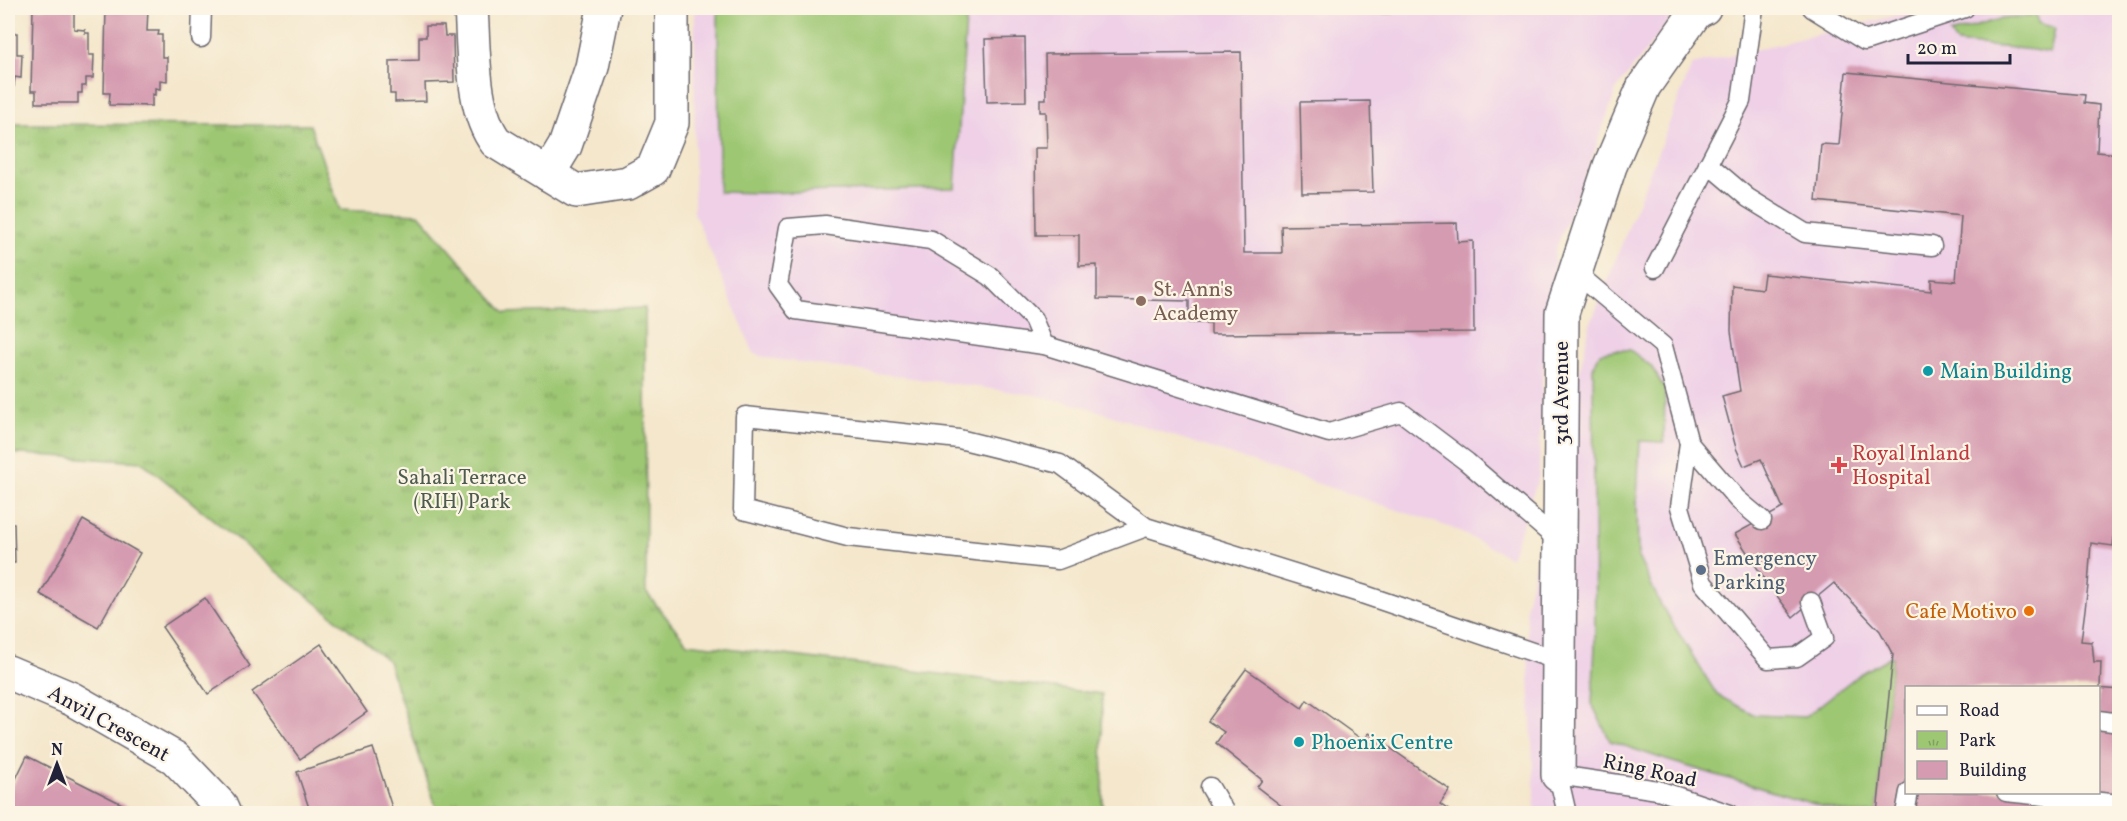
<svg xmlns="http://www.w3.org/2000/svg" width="2127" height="821" font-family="Vollkorn,serif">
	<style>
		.built { fill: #efd0e7; fill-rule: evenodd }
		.grass { fill: #9ec773; stroke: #607457; stroke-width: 1.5 }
		.park { fill: url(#park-tufts); stroke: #607457; stroke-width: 1.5 }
		.building { fill: #d59bb0 }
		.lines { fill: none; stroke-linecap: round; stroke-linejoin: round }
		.lane-casing { stroke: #6c676e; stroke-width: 21 }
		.street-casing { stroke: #6c676e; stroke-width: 36 }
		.lane { stroke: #fff; stroke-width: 18 }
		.street { stroke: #fff; stroke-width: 33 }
		.education-dot { fill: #8d6e63; stroke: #fcf5e5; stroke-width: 2 }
		.culture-dot { fill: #0f9aa8; stroke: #fcf5e5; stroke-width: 2 }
		.health-dot { fill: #e0444e; stroke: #fcf5e5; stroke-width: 2 }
		.service-dot { fill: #5c6f8a; stroke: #fcf5e5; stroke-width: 2 }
		.food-dot { fill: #e8710a; stroke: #fcf5e5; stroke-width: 2 }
		.labels { text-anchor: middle; stroke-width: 4.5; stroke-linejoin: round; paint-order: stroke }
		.education-label { font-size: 21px; fill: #785e54; stroke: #fcf5e5; text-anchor: start }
		.culture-label { font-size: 21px; fill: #0d838f; stroke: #fcf5e5; text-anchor: start }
		.street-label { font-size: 21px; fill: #22223b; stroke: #fcf5e5 }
		.health-label { font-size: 21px; fill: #be3a42; stroke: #fcf5e5; text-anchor: start }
		.park-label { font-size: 21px; fill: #4d5c4f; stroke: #fcf5e5 }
		.service-label { font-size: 21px; fill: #4e5e75; stroke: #fcf5e5; text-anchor: start }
		.food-label { font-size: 21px; fill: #c56008; stroke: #fcf5e5; text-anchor: end }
	</style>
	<defs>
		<pattern id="park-tufts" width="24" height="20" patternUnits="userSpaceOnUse" patternTransform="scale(1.5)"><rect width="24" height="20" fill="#9ec773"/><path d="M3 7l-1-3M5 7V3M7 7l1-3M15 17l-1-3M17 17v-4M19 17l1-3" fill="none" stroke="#80a160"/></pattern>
	</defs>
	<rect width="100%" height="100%" fill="#fcf5e5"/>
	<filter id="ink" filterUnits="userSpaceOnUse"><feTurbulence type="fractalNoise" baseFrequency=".0167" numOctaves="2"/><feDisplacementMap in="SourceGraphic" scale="12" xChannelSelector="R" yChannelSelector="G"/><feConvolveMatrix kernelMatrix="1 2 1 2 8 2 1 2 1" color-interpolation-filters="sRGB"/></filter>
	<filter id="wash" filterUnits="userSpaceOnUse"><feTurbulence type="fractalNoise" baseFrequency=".008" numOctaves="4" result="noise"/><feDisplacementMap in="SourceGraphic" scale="24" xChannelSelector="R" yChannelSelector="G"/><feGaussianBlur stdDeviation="1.35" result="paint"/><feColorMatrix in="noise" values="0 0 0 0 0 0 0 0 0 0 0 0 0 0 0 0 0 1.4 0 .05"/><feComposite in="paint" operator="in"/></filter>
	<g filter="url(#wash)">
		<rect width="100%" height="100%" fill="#f4e7cc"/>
		<!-- built -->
		<g class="built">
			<path d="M 695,8 L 1678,8 L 1616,90 L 1593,155 L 1556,248 L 1542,383 L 1539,476 L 1511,558 L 1452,528 L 1083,406 L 1035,395 L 767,358 L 754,354 L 694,213 Z"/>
			<path d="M 1926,8 L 2119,8 L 2119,813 L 1535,814 L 1526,605 L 1590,325 L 1692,65 ZM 1906,688 L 2098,688 L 2098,792 L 1906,792 Z"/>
		</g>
		<!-- grass -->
		<g class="grass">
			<path d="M 718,8 L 970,8 L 966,19 L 955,188 L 762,193 L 719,192 Z"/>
			<path d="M 1325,8 L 1397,8 L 1392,13 L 1325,10 Z"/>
			<path d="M 2036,16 L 2038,23 L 2055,28 L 2050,53 C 2020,46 1988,47 1957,43 L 1950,34 L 2000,19 Z"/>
			<path d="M 1615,350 L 1630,350 L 1651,366 L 1665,389 L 1664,442 L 1640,441 L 1637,498 L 1638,557 L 1661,605 L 1717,695 L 1755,715 L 1805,717 L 1857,676 L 1893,655 L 1877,813 L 1851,813 L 1821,806 L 1666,760 L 1610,741 L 1592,704 L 1595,645 L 1593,368 L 1600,353 Z"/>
		</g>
		<!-- park -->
		<path class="park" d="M 8,124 L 310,125 L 340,210 L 419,214 L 505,313 L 645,308 L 646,592 L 687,643 L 1102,694 L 1103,813 L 438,813 L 388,661 L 142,462 L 8,453 Z"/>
		<g id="blocks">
			<!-- building -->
			<g class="building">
				<path d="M 33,8 L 74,8 L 74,29 L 85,30 L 85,33 L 89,33 L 89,55 L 94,55 L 93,78 L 86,78 L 86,86 L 82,86 L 82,93 L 78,93 L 78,103 L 36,103 L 36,91 L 31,91 Z"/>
				<path d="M 106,8 L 148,8 L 147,31 L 159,31 L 158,35 L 162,35 L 162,57 L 167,57 L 167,81 L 160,80 L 160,89 L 155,88 L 155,95 L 152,94 L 152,106 L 109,105 L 110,93 L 104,93 Z"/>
				<path d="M 426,26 L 444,26 L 445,36 L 453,36 L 454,82 L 425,83 L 426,101 L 395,102 L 395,94 L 390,94 L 390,61 L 419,60 L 419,37 L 426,37 Z"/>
				<path d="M 8,29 L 13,29 L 13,33 L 17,33 L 17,54 L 22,54 L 21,78 L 15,77 L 14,86 L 10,85 L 10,92 L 8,92 Z"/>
				<path d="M 1025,38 L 1026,101 L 987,102 L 985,39 Z"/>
				<path d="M 1241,52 L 1244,253 L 1282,253 L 1281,226 L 1457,223 L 1458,242 L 1473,241 L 1474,332 L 1211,334 L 1211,323 L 1189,323 L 1189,301 L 1097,299 L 1097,265 L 1079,266 L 1079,235 L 1036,235 L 1035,148 L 1047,148 L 1046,112 L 1040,112 L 1040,99 L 1046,99 L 1045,54 Z"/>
				<path d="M 1846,72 L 2085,95 L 2084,103 L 2099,105 L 2097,152 L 2120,154 L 2120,485 L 2113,546 L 2091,543 L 2088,586 L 2081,641 L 2092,642 L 2094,662 L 2101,662 L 2100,688 L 1906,688 L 1906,792 L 2098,792 L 2098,688 L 2120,690 L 2120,814 L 1877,814 L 1893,655 L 1880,631 L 1834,583 L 1793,617 L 1765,580 L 1735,534 L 1783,508 L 1761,459 L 1744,466 L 1736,448 L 1722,396 L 1740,391 L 1731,331 L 1732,285 L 1762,289 L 1764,274 L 1931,291 L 1931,279 L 1956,281 L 1961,216 L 1816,201 L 1821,144 L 1839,145 Z"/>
				<path d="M 1370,101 L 1373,192 L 1302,193 L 1300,102 Z"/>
				<path d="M 83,520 L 140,553 L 98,627 L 40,594 Z"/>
				<path d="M 8,523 L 14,523 L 15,563 L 8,563 Z"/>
				<path d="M 205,598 L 250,666 L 208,694 L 162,627 Z"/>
				<path d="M 321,644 L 367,712 L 300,759 L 252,692 Z"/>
				<path d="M 1246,669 L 1302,708 L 1307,700 L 1364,741 L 1369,733 L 1450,790 L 1440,804 L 1454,814 L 1292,814 L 1257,787 L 1262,780 L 1216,743 L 1224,732 L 1208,721 Z"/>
				<path d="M 373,748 L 394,814 L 311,814 L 297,772 Z"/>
				<path d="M 27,756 L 120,803 L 141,814 L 22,814 L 8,806 L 8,795 Z"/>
			</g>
		</g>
	</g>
	<g filter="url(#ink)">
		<use href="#blocks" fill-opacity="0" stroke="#6c676e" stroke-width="1.5"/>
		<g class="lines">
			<!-- lane casing -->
			<g class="lane-casing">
				<g id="lane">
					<path d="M 1812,8 L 1865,41 L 1965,8"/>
					<path d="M 201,38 L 202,8"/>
					<path d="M 1708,164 L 1748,198 L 1805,233 L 1932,246"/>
					<path d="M 1655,268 L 1741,101 L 1754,8"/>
					<path d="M 1575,272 L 1663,346 L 1689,443 L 1680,507 L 1703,583 L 1768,659 L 1797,657 L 1824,638 L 1811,602"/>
					<path d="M 1044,345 L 1033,319 L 990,276 L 931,240 L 825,225 L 788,228 L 778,285 L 796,310 L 1044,345 L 1329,433 L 1401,412 L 1467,462 L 1560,542"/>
					<path d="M 1689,443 L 1737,499 L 1762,520"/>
					<path d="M 1146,527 L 1058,560 L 848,537 L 743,510 L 745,416 L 959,439 L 1060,464 L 1146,527 L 1362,594 L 1559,661"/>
					<path d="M 2098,720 L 2120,723"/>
					<path d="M 1210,787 L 1226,814"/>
					<path d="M 2006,792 L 2120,804"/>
					<path d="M 1567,814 L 1558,775 L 1658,790 L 1730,814"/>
					<path d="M 1905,814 L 1909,792"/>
				</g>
			</g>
			<!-- street casing -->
			<g class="street-casing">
				<g id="street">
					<path d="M 471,8 C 474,48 471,110 496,142 L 576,191 L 628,183 L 653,169 L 672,123 L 672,8"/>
					<path d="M 548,174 L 565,146 L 592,67 L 604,8"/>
					<path d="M 8,672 L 72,699 L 175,758 L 220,805 L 224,814"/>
					<path d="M 1558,775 L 1562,313 L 1610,166 L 1644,86 L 1696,12 L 1704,8"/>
				</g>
			</g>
			<!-- lane -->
			<use href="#lane" class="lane"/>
			<!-- street -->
			<use href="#street" class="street"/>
		</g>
	</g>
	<!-- markers -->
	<circle class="education-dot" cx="1141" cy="301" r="6"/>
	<g class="culture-dot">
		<circle cx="1928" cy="371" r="6"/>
		<circle cx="1299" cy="742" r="6"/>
	</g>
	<path class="health-dot" d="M1836 456h6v6h6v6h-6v6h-6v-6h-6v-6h6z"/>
	<circle class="service-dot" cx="1701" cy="570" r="6"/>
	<circle class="food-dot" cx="2029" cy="611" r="6"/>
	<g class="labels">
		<!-- education labels -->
		<g class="education-label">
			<text x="1153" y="296">St. Ann's<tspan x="1153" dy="24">Academy</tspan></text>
		</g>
		<!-- culture labels -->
		<g class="culture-label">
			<text x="1940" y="378">Main Building</text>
			<text x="1311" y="749">Phoenix Centre</text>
		</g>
		<!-- street labels -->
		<g class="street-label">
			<text transform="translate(1561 393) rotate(-90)" y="7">3rd Avenue</text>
			<text transform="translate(109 723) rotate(29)" y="7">Anvil Crescent</text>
			<text transform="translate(1650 770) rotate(12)" y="7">Ring Road</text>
		</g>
		<!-- health labels -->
		<g class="health-label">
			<text x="1852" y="460">Royal Inland<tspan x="1852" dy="24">Hospital</tspan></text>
		</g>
		<!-- park labels -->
		<g class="park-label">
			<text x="462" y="484">Sahali Terrace<tspan x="462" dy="24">(RIH) Park</tspan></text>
		</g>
		<!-- service labels -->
		<g class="service-label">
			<text x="1713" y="565">Emergency<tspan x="1713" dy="24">Parking</tspan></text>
		</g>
		<!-- food labels -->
		<g class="food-label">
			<text x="2017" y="618">Cafe Motivo</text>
		</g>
	</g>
	<!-- margin -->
	<rect width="2127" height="821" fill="none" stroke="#fcf5e5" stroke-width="30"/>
	<!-- legend -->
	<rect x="1905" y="686" width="195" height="108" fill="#fcf5e5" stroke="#a5a1a1" stroke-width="1.5"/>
	<rect x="1917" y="706" width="30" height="9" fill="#ffffff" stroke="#a5a1a1" stroke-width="1.5"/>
	<text x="1959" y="716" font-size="18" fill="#22223b">Road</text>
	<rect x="1917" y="731" width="30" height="18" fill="url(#park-tufts)" stroke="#a5a1a1" stroke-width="1.5"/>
	<text x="1959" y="746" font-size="18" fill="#22223b">Park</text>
	<rect x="1917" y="761" width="30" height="18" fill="#d59bb0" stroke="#a5a1a1" stroke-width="1.5"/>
	<text x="1959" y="776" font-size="18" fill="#22223b">Building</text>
	<!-- north arrow -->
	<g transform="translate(57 764)" stroke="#fcf5e5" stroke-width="4.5" paint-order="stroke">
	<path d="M0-4.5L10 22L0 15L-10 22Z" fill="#22223b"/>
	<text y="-9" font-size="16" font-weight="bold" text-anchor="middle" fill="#22223b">N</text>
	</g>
	<!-- scale -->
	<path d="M1908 54v9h102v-9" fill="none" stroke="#22223b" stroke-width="3"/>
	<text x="1917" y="54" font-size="18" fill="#22223b" stroke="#fcf5e5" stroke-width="4.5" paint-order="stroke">20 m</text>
</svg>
